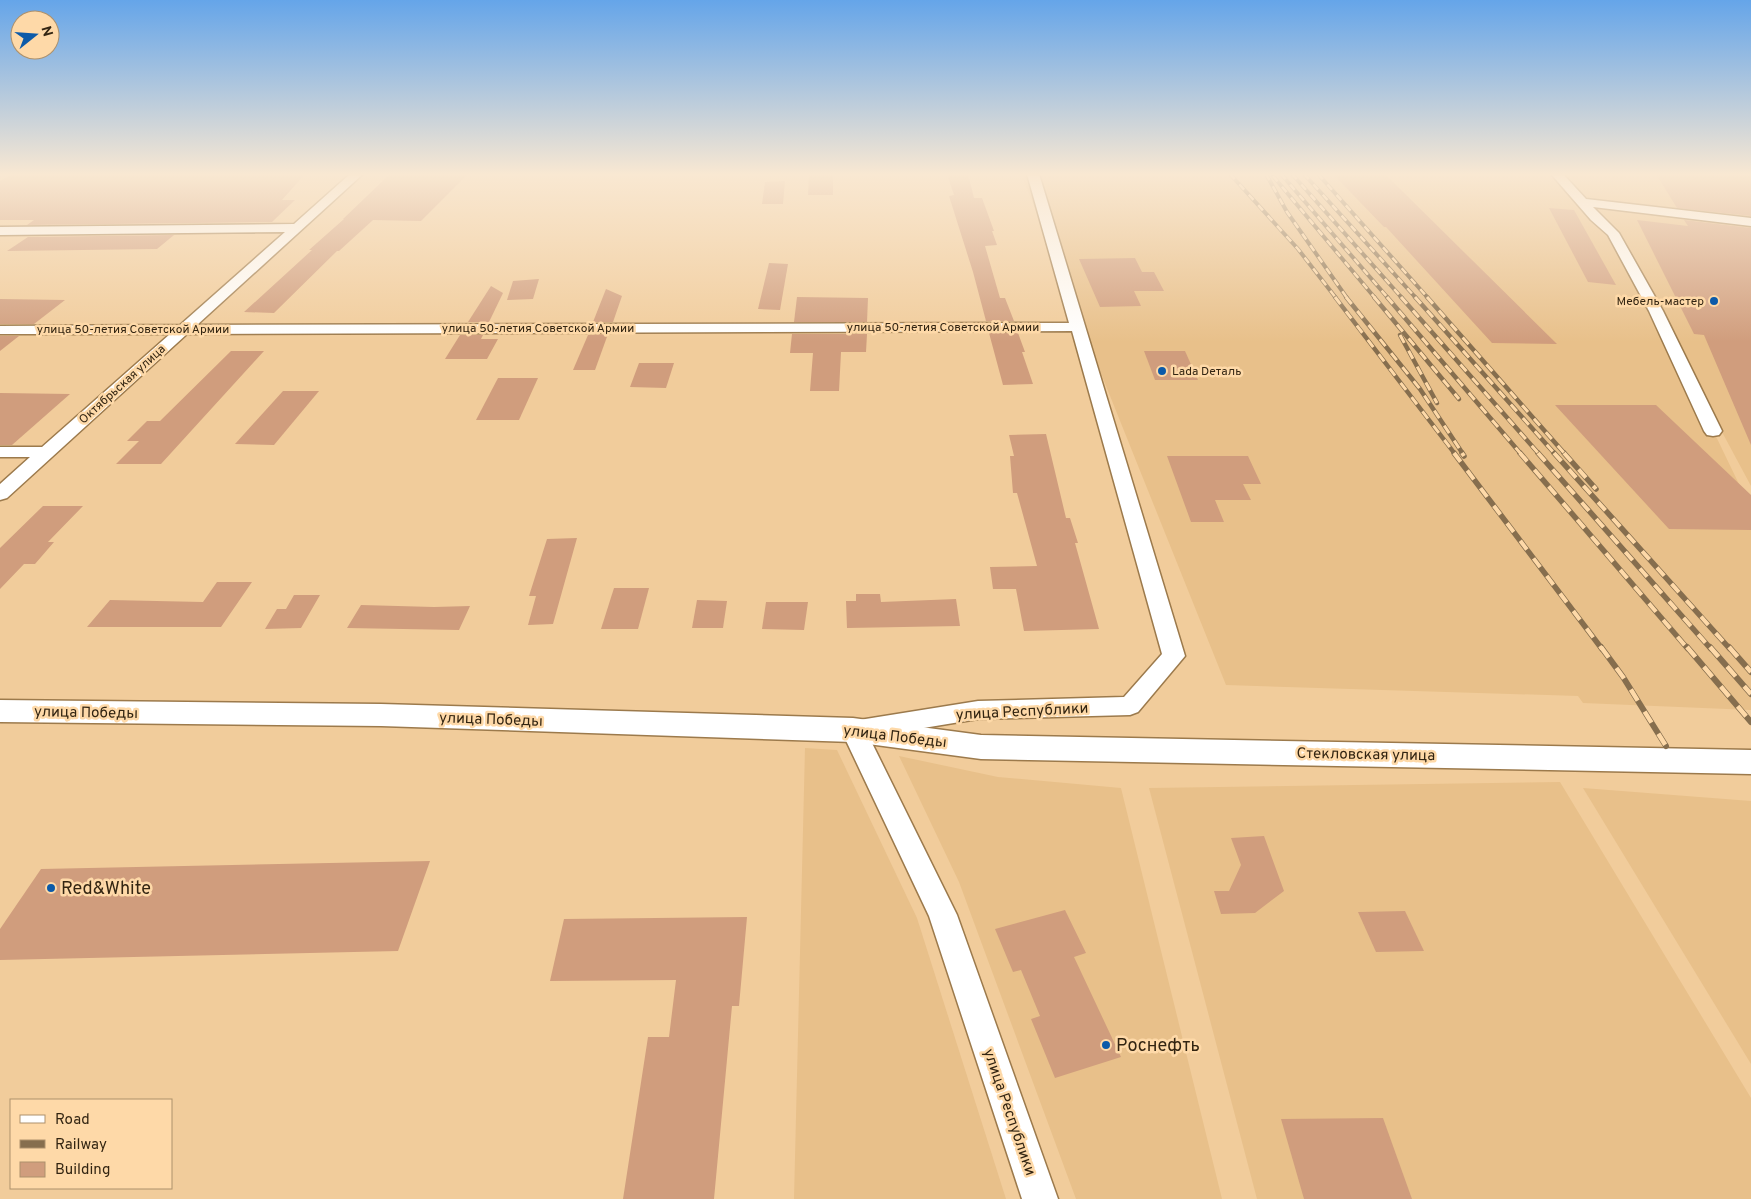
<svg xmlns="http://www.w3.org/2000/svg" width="1751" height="1199" font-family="Overpass,sans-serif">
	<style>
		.built { fill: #e8c08a }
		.building { fill: #d09d7d }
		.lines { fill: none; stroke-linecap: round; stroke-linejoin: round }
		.minor-casing { stroke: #9c7a4c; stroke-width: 3 }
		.tertiary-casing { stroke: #9c7a4c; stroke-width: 3 }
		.minor { fill: #fff; fill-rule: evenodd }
		.tertiary { fill: #fff; fill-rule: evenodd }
		.rail-far3-casing { stroke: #866e4e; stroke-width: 4 }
		.rail-far2-casing { stroke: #866e4e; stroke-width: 4.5 }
		.rail-far1-casing { stroke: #866e4e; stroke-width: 5.5 }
		.rail-casing { stroke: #866e4e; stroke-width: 6 }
		.rail-far3 { stroke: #fed9a8; stroke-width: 2.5; stroke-dasharray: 7; stroke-linecap: butt }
		.rail-far2 { stroke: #fed9a8; stroke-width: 3; stroke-dasharray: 9; stroke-linecap: butt }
		.rail-far1 { stroke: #fed9a8; stroke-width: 4; stroke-dasharray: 11; stroke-linecap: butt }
		.rail { stroke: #fed9a8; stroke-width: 4.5; stroke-dasharray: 13; stroke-linecap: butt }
		.poi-dot { fill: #0c5aa9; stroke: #fed9a8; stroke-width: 2 }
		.labels { text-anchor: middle; stroke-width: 5; stroke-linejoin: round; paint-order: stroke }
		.far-poi-label { font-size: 12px; fill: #332512; stroke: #fed9a8; text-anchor: end }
		.far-street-label { font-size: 12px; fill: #332512; stroke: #fed9a8 }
		.street-label { font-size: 15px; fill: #332512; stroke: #fed9a8 }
		.near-poi-label { font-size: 18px; fill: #332512; stroke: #fed9a8; text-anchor: start }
	</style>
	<rect width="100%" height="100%" fill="#f1cc9b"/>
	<!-- built -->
	<g class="built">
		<path d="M 1021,174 L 1751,174 L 1751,486 L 1643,285 L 1751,509 L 1751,710 L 1583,703 L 1578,696 L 1226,685 Z"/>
		<path d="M 805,748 L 837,750 L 917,918 L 1006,1199 L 794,1199 Z"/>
		<path d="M 899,756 L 998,777 L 1121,788 L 1222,1199 L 1076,1199 L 959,882 Z"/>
		<path d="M 1560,782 L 1751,1098 L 1751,1199 L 1257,1199 L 1149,788 Z"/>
		<path d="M 1583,788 L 1751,801 L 1751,1064 Z"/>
	</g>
	<!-- building -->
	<g class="building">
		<path d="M 12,174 L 305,174 L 282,200 L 295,200 L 272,222 L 27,225 L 34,220 L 0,220 L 0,181 Z"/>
		<path d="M 390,174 L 468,174 L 421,221 L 373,220 L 339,251 L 337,251 L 274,313 L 244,312 L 312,250 L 309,250 L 344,219 L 343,219 Z"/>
		<path d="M 809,174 L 833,174 L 833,195 L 808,195 Z"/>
		<path d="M 947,174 L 968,174 L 974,198 L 982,198 L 994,231 L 992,231 L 997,245 L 985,246 L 1000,298 L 1005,298 L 1014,321 L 986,321 L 973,272 L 949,196 L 954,195 Z"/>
		<path d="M 1333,174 L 1385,174 L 1557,344 L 1492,343 L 1386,227 L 1384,227 Z"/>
		<path d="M 1656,174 L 1751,174 L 1751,216 L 1677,208 Z"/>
		<path d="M 785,181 L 783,204 L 762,204 L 765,182 Z"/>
		<path d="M 1549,208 L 1574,210 L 1616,285 L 1588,282 Z"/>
		<path d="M 1637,220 L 1688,226 L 1684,220 L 1751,228 L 1751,445 L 1704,335 L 1694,334 Z"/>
		<path d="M 174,235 L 157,249 L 7,251 L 28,237 Z"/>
		<path d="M 1135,258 L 1142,272 L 1154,272 L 1164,291 L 1134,291 L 1141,306 L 1100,307 L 1079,259 Z"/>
		<path d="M 769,263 L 788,264 L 780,310 L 758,309 Z"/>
		<path d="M 539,279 L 533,299 L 507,300 L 513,281 Z"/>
		<path d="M 491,286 L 503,293 L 489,322 L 468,322 Z"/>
		<path d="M 606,289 L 622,296 L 613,322 L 593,322 Z"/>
		<path d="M 797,297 L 868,298 L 867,322 L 794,322 Z"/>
		<path d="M 0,299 L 65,300 L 34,324 L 0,324 Z"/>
		<path d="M 989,333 L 1018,333 L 1025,352 L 1022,352 L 1033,384 L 1003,385 Z"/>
		<path d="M 608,334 L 595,370 L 573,370 L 588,335 Z"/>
		<path d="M 792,334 L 867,334 L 866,352 L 841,352 L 839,391 L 810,391 L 813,353 L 790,353 Z"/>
		<path d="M 460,335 L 483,335 L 481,339 L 498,339 L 487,359 L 445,359 Z"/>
		<path d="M 0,336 L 19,336 L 0,351 Z"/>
		<path d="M 231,351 L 264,351 L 161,464 L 116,464 L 139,441 L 127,441 L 147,421 L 160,421 Z"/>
		<path d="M 1144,351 L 1185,351 L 1198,380 L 1155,380 Z"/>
		<path d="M 639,363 L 674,363 L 666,388 L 630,387 Z"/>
		<path d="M 498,378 L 538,378 L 519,420 L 476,420 Z"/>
		<path d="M 283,391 L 319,391 L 274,445 L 235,444 Z"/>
		<path d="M 0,393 L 70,394 L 12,445 L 0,445 Z"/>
		<path d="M 1555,405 L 1656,405 L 1751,495 L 1751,530 L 1669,529 Z"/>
		<path d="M 1046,434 L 1066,518 L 1070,518 L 1078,543 L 1075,543 L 1099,629 L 1024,631 L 1016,589 L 993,589 L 990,567 L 1037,566 L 1017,493 L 1013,493 L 1010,456 L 1014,456 L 1009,435 Z"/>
		<path d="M 1167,456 L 1248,456 L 1261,484 L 1243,484 L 1251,500 L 1215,500 L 1224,522 L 1191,522 Z"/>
		<path d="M 43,506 L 83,506 L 48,542 L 54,542 L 35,564 L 24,564 L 0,589 L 0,548 Z"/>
		<path d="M 577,538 L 553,624 L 528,625 L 536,596 L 529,596 L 547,539 Z"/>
		<path d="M 217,582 L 252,582 L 221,627 L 87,627 L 110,600 L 203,602 Z"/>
		<path d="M 614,588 L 649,588 L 638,629 L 601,629 Z"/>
		<path d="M 856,594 L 880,594 L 881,602 L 956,599 L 960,626 L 847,628 L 846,601 L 856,601 Z"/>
		<path d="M 294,595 L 320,595 L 301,628 L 265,629 L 277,609 L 286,609 Z"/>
		<path d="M 697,600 L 727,601 L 723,628 L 692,628 Z"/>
		<path d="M 766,602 L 808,602 L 804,630 L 762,629 Z"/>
		<path d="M 361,605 L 434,607 L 470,606 L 459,630 L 347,628 Z"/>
		<path d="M 1264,836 L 1284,891 L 1255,913 L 1221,914 L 1214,891 L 1229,891 L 1241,865 L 1231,838 Z"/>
		<path d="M 430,861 L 398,951 L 0,960 L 0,929 L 41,869 Z"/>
		<path d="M 1065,910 L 1086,953 L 1074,957 L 1121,1057 L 1055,1078 L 1031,1019 L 1040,1016 L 1021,970 L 1013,972 L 995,929 Z"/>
		<path d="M 1405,911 L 1424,951 L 1376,952 L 1358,912 Z"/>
		<path d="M 747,917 L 739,1006 L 732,1006 L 714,1199 L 623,1199 L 648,1037 L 669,1037 L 676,980 L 550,981 L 564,919 Z"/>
		<path d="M 1383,1118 L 1412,1199 L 1304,1199 L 1281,1119 Z"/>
	</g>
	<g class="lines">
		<!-- minor casing -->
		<g class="minor-casing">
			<g id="minor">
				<path d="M 350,174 L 363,174 L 197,325 L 1069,323 L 1027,174 L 1039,174 L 1185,656 L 1138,712 L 1130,715 L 978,719 L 869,737 L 957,915 L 1058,1199 L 1022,1199 L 929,916 L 841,730 L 844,723 L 853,721 L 978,701 L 1124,697 L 1162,654 L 1072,331 L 187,334 L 7,498 L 0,500 L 0,484 L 30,457 L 0,457 L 0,447 L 42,447 L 170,334 L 0,334 L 0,326 L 180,325 L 285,232 L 0,235 L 0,227 L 294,224 Z"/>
				<path d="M 1551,174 L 1563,174 L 1586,199 L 1751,218 L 1751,226 L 1593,207 L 1619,233 L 1663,311 L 1722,431 L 1719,435 L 1713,436 L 1707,435 L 1704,431 L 1649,311 L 1608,235 L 1591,220 Z"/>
			</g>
		</g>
		<!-- tertiary casing -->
		<g class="tertiary-casing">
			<path id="tertiary" d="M 0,700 L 381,704 L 853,718 L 981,735 L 1751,750 L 1751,774 L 981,759 L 853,742 L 381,726 L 0,722 Z"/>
		</g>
		<!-- minor -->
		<use href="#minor" class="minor"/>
		<!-- tertiary -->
		<use href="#tertiary" class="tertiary"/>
		<!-- rail-far3 casing -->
		<g class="rail-far3-casing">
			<g id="rail-far3">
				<path d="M 1230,174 L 1298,249 L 1336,298"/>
				<path d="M 1266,174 L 1287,212 L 1347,298"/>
				<path d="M 1281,174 L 1388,298"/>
				<path d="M 1292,174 L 1402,298"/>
				<path d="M 1304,174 L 1416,298"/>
				<path d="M 1318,174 L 1428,298"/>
				<path d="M 1273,176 L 1375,298"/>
			</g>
		</g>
		<!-- rail-far2 casing -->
		<g class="rail-far2-casing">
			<g id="rail-far2">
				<path d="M 1335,297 L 1455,454"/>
				<path d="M 1346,297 L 1420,389 L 1463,454"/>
				<path d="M 1374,297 L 1459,399"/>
				<path d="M 1387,297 L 1521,454"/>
				<path d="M 1401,297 L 1539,454"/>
				<path d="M 1415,297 L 1555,454"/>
				<path d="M 1427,297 L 1565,454"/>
				<path d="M 1400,335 L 1437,403"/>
			</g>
		</g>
		<!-- rail-far1 casing -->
		<g class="rail-far1-casing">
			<g id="rail-far1">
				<path d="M 1454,453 L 1602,649"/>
				<path d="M 1462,453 L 1464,456"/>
				<path d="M 1520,453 L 1688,649"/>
				<path d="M 1538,453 L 1711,649"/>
				<path d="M 1554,453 L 1730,649"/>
				<path d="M 1564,453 L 1596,489"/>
			</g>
		</g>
		<!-- rail casing -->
		<g class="rail-casing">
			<g id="rail">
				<path d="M 1601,647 L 1623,677 L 1666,746"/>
				<path d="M 1687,647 L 1751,722"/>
				<path d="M 1710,647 L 1751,694"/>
				<path d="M 1729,647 L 1751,672"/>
			</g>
		</g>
		<!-- rail-far3 -->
		<use href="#rail-far3" class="rail-far3"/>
		<!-- rail-far2 -->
		<use href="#rail-far2" class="rail-far2"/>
		<!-- rail-far1 -->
		<use href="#rail-far1" class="rail-far1"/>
		<!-- rail -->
		<use href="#rail" class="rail"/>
	</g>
	<!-- sky -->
	<linearGradient id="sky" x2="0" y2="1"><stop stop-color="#65a5e9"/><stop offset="0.51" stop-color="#f9e8d2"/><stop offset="1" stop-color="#f9e8d2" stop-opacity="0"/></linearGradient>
	<rect width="1751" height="342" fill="url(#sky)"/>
	<!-- markers -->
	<g class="poi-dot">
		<circle cx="1714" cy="301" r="5"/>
		<circle cx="1162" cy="371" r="5"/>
		<circle cx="51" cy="888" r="5"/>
		<circle cx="1106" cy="1045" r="5"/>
	</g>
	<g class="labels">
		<!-- far-poi labels -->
		<g class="far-poi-label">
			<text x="1704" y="305">Мебель-мастер</text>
			<text x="1172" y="375" text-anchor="start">Lada Dеталь</text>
		</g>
		<!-- far-street labels -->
		<g class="far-street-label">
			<text x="943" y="331">улица 50-летия Советской Армии</text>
			<text x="538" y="332">улица 50-летия Советской Армии</text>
			<text x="133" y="333">улица 50-летия Советской Армии</text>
			<text transform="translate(122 384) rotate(-42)" y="4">Октябрьская улица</text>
		</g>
		<!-- street labels -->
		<g class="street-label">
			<text transform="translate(1022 711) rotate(-3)" y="5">улица Республики</text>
			<text transform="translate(86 712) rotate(1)" y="5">улица Победы</text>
			<text transform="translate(491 719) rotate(2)" y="5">улица Победы</text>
			<text transform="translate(895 736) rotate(7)" y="5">улица Победы</text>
			<text transform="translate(1366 754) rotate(1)" y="5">Стекловская улица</text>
			<text transform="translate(1010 1112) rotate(71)" y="5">улица Республики</text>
		</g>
		<!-- near-poi labels -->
		<g class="near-poi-label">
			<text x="61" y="894">Red&amp;White</text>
			<text x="1116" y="1051">Роснефть</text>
		</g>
	</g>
	<!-- legend -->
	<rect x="10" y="1099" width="162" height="90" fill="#fed9a8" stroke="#ad916c"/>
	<rect x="20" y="1115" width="25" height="8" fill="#ffffff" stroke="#ad916c"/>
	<text x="55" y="1124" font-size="15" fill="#332512">Road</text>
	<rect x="20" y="1140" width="25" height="8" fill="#866e4e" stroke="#ad916c"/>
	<text x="55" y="1149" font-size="15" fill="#332512">Railway</text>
	<rect x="20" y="1162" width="25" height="15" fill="#d09d7d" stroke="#ad916c"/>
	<text x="55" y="1174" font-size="15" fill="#332512">Building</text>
	<!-- north arrow -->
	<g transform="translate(35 35) rotate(73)"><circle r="24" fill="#fed9a8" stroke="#ad916c"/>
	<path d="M0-4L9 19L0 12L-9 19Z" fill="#0c5aa9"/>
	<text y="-8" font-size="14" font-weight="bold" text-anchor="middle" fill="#332512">N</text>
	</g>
</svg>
